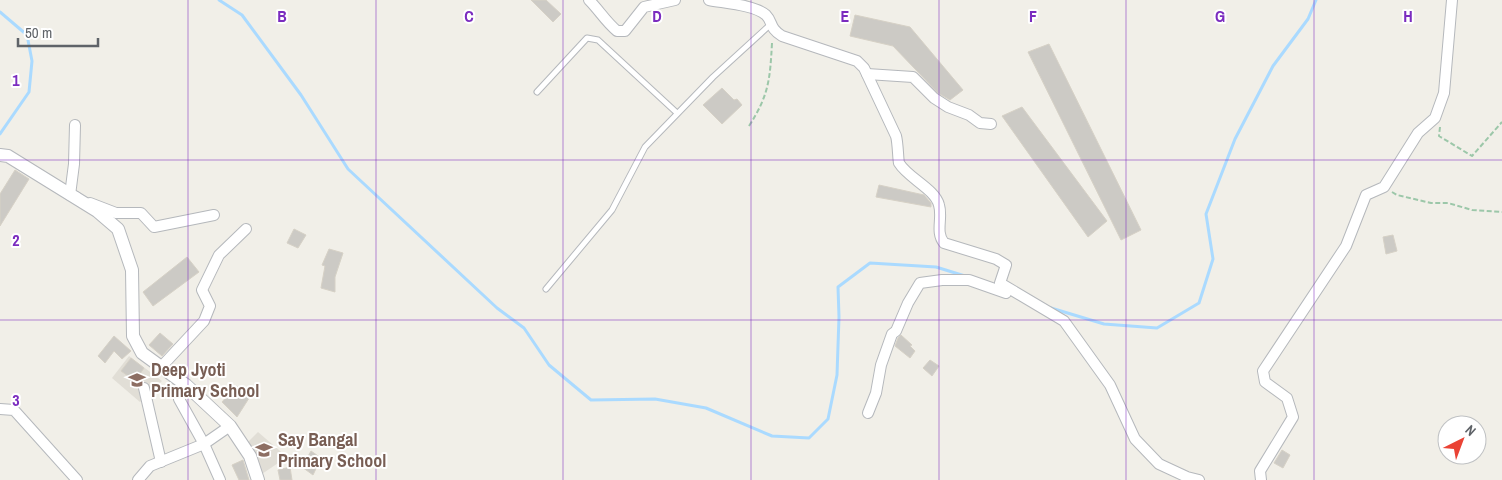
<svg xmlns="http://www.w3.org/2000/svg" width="1502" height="480" font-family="'Archivo Narrow',sans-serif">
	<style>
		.education { fill: #e1ded6 }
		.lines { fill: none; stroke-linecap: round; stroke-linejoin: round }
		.stream { stroke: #aadaff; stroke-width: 3 }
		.building { fill: #cccac5; stroke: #d6d1c6 }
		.service-casing { stroke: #b5b8bc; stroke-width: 7 }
		.minor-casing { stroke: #b5b8bc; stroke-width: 12 }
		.tertiary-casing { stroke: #b5b8bc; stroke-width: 14 }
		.path { stroke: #9cc7a9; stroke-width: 2; stroke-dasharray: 5 2.5; stroke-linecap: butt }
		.service { stroke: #fff; stroke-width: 5 }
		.minor { stroke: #fff; stroke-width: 10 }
		.tertiary { stroke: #fff; stroke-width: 12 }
		.grid { fill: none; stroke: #7b2cbf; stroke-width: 1; stroke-opacity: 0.55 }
		.labels { text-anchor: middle; stroke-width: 4; stroke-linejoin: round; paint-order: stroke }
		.education-label { font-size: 18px; font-weight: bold; fill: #785e54; stroke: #fff; text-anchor: start }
		.grid-label { font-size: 16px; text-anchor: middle; font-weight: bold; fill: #7b2cbf; stroke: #fff; stroke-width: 4; stroke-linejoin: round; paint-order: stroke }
	</style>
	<rect width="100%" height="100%" fill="#f1efe8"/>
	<!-- education -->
	<g class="education">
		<path d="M 129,356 L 162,381 L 140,402 L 112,378 Z"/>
		<path d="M 258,432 L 287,457 L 259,476 L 247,443 Z"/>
	</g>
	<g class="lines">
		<!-- stream -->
		<g class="stream">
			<path d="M 219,0 L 242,15 L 301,95 L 348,169 L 497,308 L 524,328 L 549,365 L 591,400 L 655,399 L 706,408 L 772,436 L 809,438 L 828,419 L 837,375 L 839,317 L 838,287 L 870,263 L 936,267 L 965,276"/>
			<path d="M 0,12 L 27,35 L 32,61 L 29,92 L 0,134"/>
			<path d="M 1051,308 L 1104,324 L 1157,328 L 1199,303 L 1213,259 L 1206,214 L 1235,139 L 1273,66 L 1308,19 L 1316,0"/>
		</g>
	</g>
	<!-- building -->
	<g class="building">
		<path d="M 531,0 L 546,0 L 561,14 L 553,22 Z"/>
		<path d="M 855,15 L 910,27 L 963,90 L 950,100 L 938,93 L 893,46 L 850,36 Z"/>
		<path d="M 1049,44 L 1141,230 L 1121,240 L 1028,52 Z"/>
		<path d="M 722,88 L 734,100 L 737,99 L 742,105 L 722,124 L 703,105 Z"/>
		<path d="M 1022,107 L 1107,221 L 1088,237 L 1002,116 Z"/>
		<path d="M 15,170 L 29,179 L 0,226 L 0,194 Z"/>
		<path d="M 879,185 L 924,195 L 931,203 L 931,207 L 876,197 Z"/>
		<path d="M 294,229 L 306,235 L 298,248 L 287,243 Z"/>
		<path d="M 1393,235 L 1397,251 L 1386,254 L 1383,237 Z"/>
		<path d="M 329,249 L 343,253 L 335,277 L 335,292 L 321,288 L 325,266 L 322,265 Z"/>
		<path d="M 187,257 L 199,272 L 153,306 L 143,292 Z"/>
		<path d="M 160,333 L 173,344 L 162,356 L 149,345 Z"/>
		<path d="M 901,335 L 912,345 L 910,346 L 915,351 L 910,358 L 895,346 L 898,338 Z"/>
		<path d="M 114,336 L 131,351 L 122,359 L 114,351 L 105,363 L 98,356 Z"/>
		<path d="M 131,358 L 144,368 L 135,381 L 121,371 Z"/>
		<path d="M 930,360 L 939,366 L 932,376 L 923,368 Z"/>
		<path d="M 236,386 L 251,395 L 237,417 L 222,402 Z"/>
		<path d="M 1282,450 L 1290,455 L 1283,468 L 1274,463 Z"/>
		<path d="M 311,451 L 321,458 L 313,475 L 302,467 Z"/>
		<path d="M 243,460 L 249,480 L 239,480 L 232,465 Z"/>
		<path d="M 290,467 L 292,480 L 280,480 L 278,470 Z"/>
	</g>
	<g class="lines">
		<!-- service casing -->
		<g class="service-casing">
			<g id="service">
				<path d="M 537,92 L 587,38 L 598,40 L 677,113"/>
				<path d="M 546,289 L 612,210 L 645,147 L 713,77 L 771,24"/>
			</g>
		</g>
		<!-- minor casing -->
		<g class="minor-casing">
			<g id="minor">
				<path d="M 589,0 C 599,10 606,22 617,31 L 625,31 L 644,7 L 675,0"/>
				<path d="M 709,0 C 724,3 755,5 766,15 C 773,22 769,28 782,36 L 857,61 L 864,68 L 896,136 C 898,143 898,159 899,163 C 908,178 935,189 939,205 C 943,218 935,232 944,243 L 996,259 L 1006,265 L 1000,283 L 1064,321 L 1110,385 L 1135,439 L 1159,464 L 1187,477 L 1199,480"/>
				<path d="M 867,74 L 913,77 L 934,98 L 948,107 L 969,115 L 980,123 L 991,124"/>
				<path d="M 75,125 L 74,164 L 70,195 L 76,197"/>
				<path d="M 90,203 L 116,213 L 141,213 L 154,227 L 214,215"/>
				<path d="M 162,366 L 204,321 L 210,306 L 202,290 L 219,255 L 246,229"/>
				<path d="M 186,385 L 179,399 L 204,444 L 220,480"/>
				<path d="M 144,388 L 161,462"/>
				<path d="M 0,409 L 14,410 L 77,480"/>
				<path d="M 868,413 L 876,393 L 881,365 L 892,334 L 896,331 L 908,303 L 920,283 L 942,280 L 969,280 L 1006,293"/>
				<path d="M 138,480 L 150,466 L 204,444 L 230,426"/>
				<path d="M 1261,480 L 1260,471 L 1293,417 L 1287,398 L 1265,382 L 1263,371 L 1346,246 L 1366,195 L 1384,187 L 1418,133 L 1435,118 L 1444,93 L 1452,0"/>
			</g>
		</g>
		<!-- tertiary casing -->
		<g class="tertiary-casing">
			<path id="tertiary" d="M 0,155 L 8,156 L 97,211 L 118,229 L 132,270 L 133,336 L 142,353 L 186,385 L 230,426 L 250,456 L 258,480"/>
		</g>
		<!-- path -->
		<g class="path">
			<path d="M 749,126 C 769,95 770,79 772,43"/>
			<path d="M 1440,127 L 1439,136 L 1472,156 L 1502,122"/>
			<path d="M 1392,192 L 1397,195 L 1431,203 L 1448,203 L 1472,210 L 1502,212"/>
		</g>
		<!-- service -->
		<use href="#service" class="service"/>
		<!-- minor -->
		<use href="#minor" class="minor"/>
		<!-- tertiary -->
		<use href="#tertiary" class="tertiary"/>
	</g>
	<!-- grid -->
	<path class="grid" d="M 188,0 L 188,480M 376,0 L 376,480M 563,0 L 563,480M 751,0 L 751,480M 939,0 L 939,480M 1126,0 L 1126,480M 1314,0 L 1314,480M 0,160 L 1502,160M 0,320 L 1502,320"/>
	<!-- icons -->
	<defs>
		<g id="school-bare" transform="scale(1.35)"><path d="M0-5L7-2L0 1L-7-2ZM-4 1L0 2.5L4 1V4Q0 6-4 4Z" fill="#8d6e63" stroke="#fff" stroke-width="2.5" paint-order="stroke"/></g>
	</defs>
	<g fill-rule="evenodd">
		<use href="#school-bare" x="137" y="380"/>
		<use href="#school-bare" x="264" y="450"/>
	</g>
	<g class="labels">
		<!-- education labels -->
		<g class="education-label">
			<text x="151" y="376">Deep Jyoti<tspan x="151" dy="21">Primary School</tspan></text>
			<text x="278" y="446">Say Bangal<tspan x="278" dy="21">Primary School</tspan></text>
		</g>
	</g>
	<g class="grid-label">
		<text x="282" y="22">B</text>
		<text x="469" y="22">C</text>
		<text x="657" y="22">D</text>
		<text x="845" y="22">E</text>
		<text x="1033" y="22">F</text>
		<text x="1220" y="22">G</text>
		<text x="1408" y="22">H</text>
		<text x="16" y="86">1</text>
		<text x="16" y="246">2</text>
		<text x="16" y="406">3</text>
	</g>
	<!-- north arrow -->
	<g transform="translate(1462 440) rotate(42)"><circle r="24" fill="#ffffff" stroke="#bfc1c3"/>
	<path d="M0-4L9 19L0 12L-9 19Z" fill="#ea4335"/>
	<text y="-8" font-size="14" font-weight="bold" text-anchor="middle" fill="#5f6368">N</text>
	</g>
	<!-- scale -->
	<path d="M18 38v8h80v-8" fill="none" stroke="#5f6368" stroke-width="2.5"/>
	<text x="25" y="38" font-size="15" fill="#5f6368" stroke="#ffffff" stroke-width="4" paint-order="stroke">50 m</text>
</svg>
